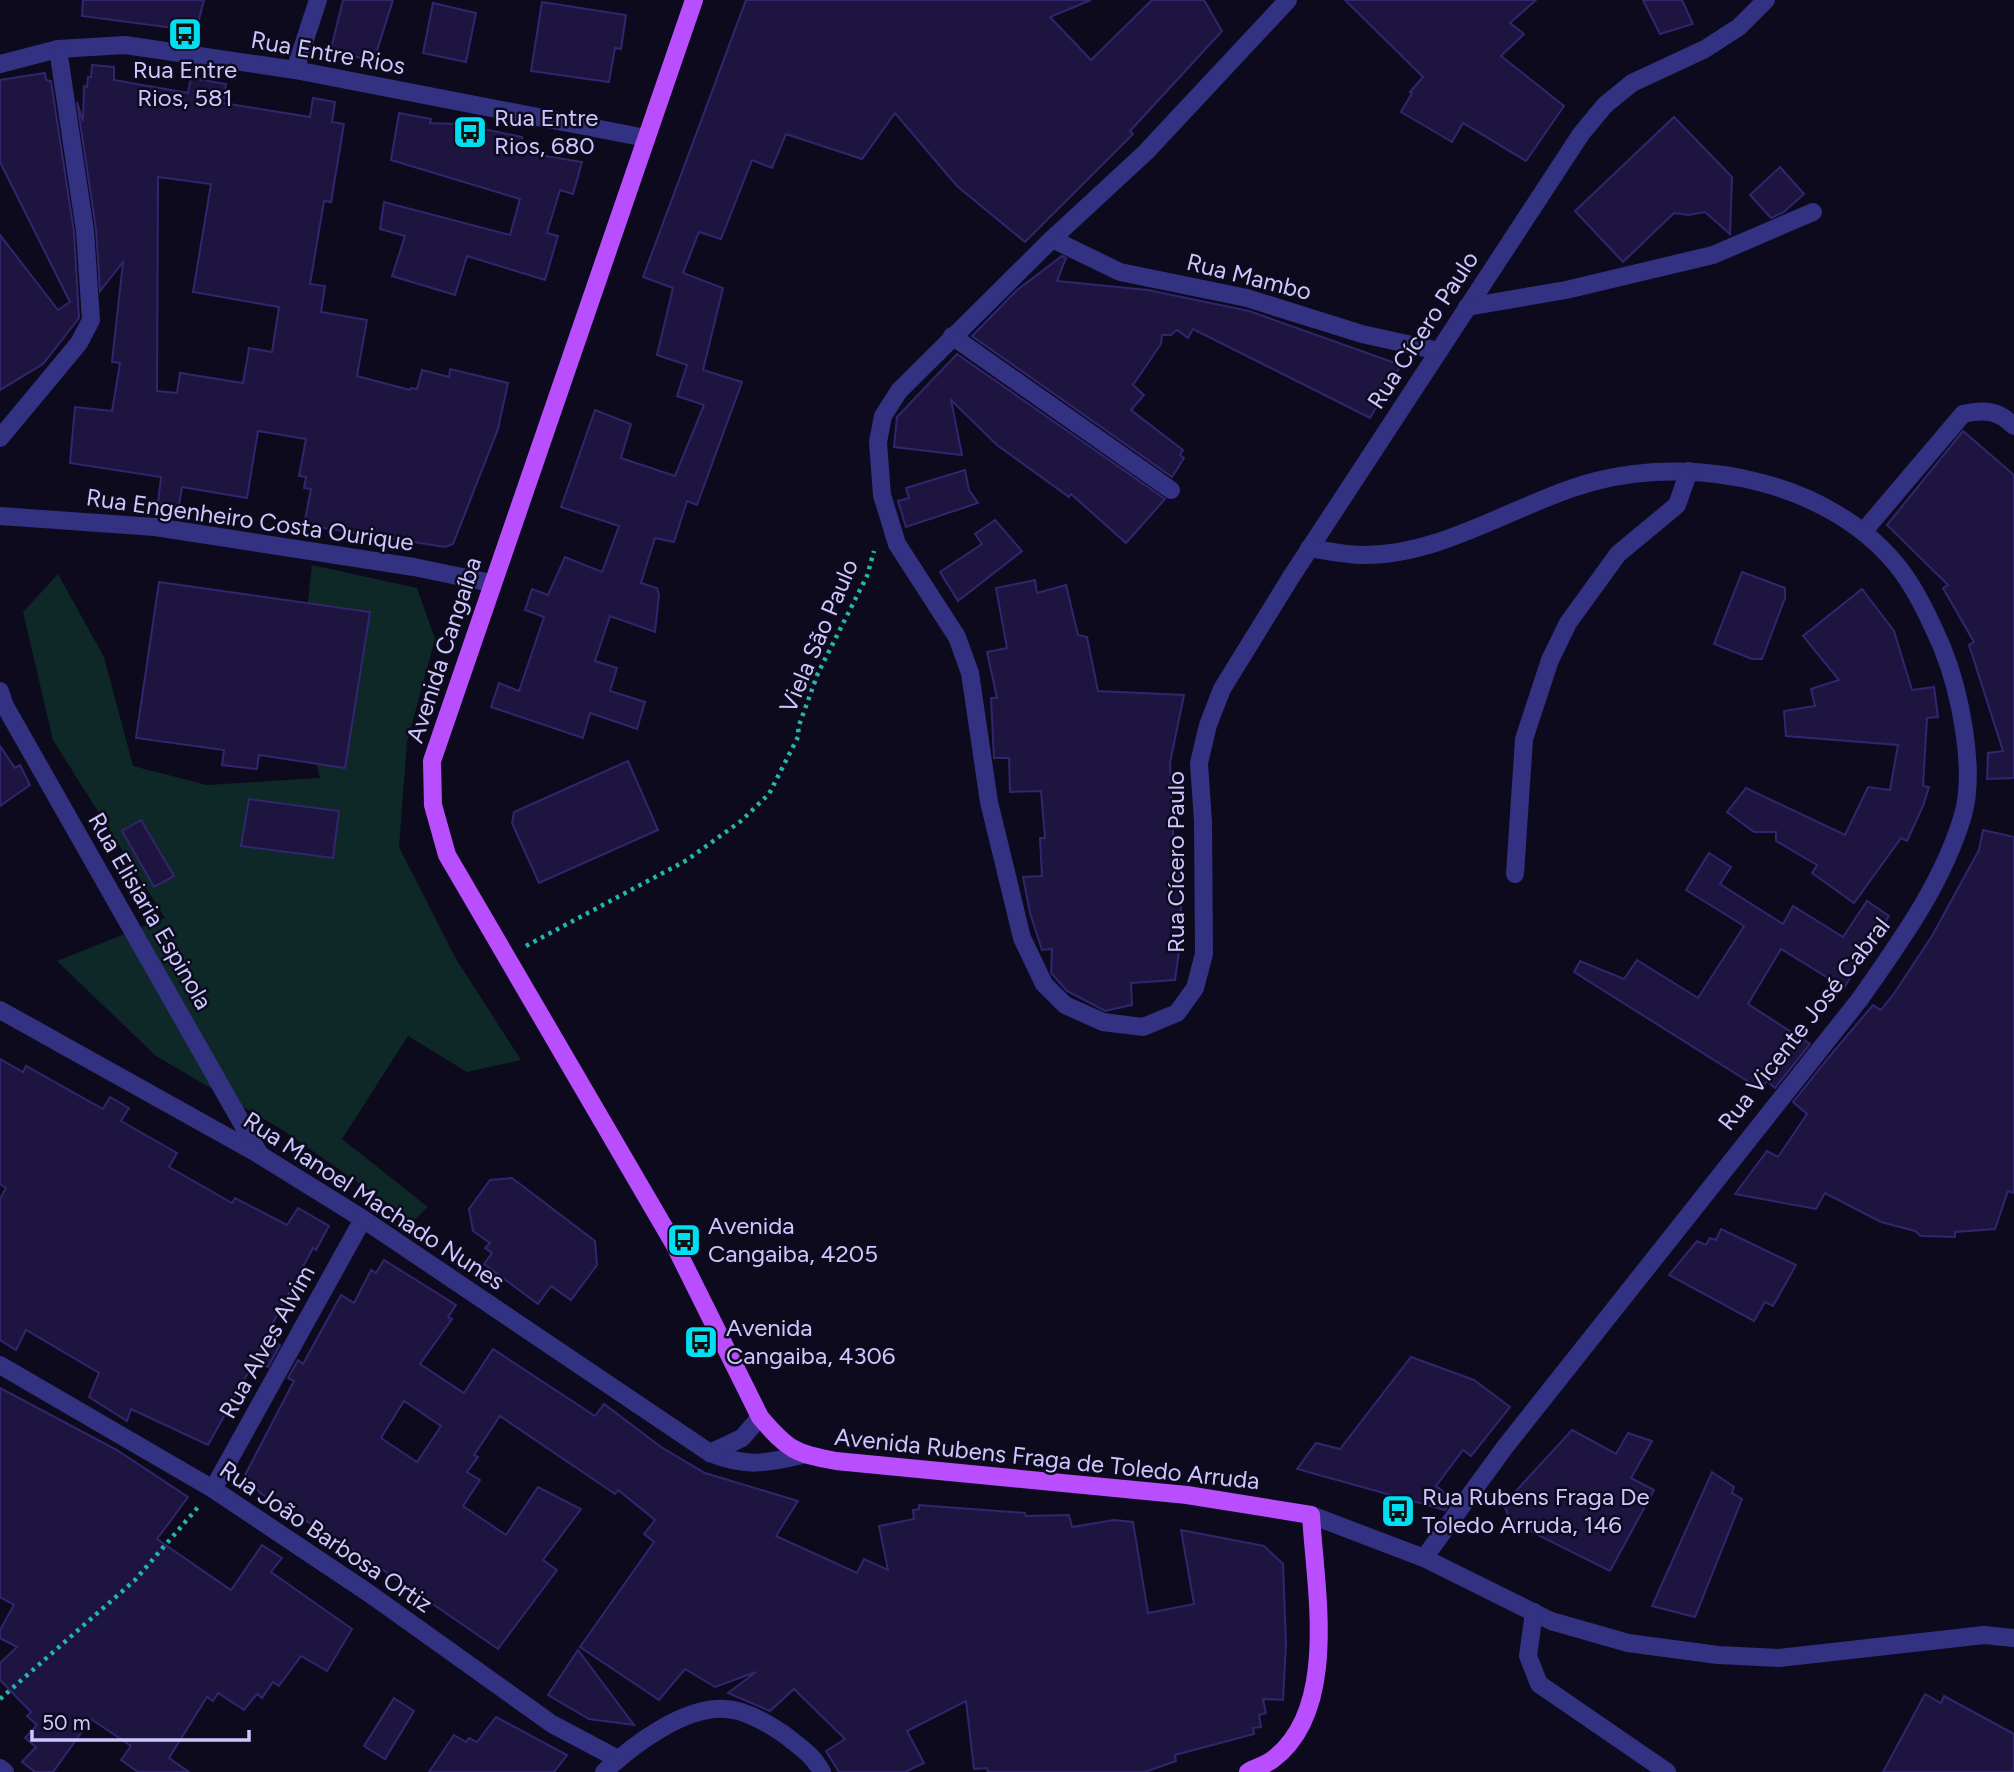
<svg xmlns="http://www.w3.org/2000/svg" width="2014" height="1772" font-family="Figtree,sans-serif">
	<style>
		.green { fill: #0d2827 }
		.building { fill: #1d1540; stroke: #32256e; stroke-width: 2; fill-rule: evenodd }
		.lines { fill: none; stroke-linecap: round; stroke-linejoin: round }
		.path { stroke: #23b7ab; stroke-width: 4.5; stroke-dasharray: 3.5 5; stroke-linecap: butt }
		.minor { stroke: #333181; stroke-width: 18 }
		.major { stroke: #b94eff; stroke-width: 18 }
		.labels { text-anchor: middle; stroke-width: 5; stroke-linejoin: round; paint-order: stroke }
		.street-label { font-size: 24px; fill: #cdc7ff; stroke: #0d0a1e }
		.poi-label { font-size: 24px; fill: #cdc7ff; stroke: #0d0a1e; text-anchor: start }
	</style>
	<rect width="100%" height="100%" fill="#0d0a1e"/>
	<!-- green -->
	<path class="green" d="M 312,565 L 417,588 L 435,639 L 407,742 L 399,847 L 456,959 L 521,1060 L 467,1072 L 408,1036 L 342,1139 L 428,1207 L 413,1221 L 281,1129 L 156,1056 L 57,961 L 165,918 L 53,740 L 23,612 L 58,574 L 104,657 L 133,766 L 207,785 L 320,778 L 298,690 Z"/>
	<!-- building -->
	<g class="building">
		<path d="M 83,0 L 204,0 L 196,31 L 82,16 Z"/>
		<path d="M 343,0 L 393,0 L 374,60 L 330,53 Z"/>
		<path d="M 746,0 L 1091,0 L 1050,17 L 1091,60 L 1152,0 L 1204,0 L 1222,31 L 1130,131 L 1133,134 L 1025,242 L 957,186 L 895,113 L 862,159 L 786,134 L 772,168 L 752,160 L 721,239 L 699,232 L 683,273 L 723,288 L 703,370 L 742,382 L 697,505 L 687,501 L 674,542 L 655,538 L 649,557 L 641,583 L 657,588 L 659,594 L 655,632 L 610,616 L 595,661 L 617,668 L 610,691 L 645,702 L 637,729 L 590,713 L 583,738 L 491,707 L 499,683 L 519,691 L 544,617 L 525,610 L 532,589 L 548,595 L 565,557 L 602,572 L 619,526 L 561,507 L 595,410 L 631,424 L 621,458 L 675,476 L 704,405 L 677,396 L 687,365 L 657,355 L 673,288 L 643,277 Z"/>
		<path d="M 1345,0 L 1536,0 L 1510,23 L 1524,34 L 1501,56 L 1564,106 L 1526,161 L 1463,123 L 1452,142 L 1401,112 L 1412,93 L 1410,92 L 1423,77 Z"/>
		<path d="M 1643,0 L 1682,0 L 1693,24 L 1660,34 Z"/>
		<path d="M 542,2 L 626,15 L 621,49 L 615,48 L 609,82 L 531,71 Z"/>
		<path d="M 433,3 L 476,13 L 466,62 L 423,53 Z"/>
		<path d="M 92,65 L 114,67 L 114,80 L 188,93 L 191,78 L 226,84 L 223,103 L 310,117 L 313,98 L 335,102 L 332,122 L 344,124 L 331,202 L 324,201 L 310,284 L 325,286 L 321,312 L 367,320 L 357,376 L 410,390 L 411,388 L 417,389 L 422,370 L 449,377 L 450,369 L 508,383 L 498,429 L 453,544 L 445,547 L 304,525 L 311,489 L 304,488 L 306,477 L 299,476 L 306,439 L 258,431 L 247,498 L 182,487 L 179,506 L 158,503 L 161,477 L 70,463 L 75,407 L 112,411 L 120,363 L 112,362 L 123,262 L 100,291 L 96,229 L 77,102 L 83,121 L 84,86 L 87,87 L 88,77 L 91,77 ZM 158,177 L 211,184 L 193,292 L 279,307 L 272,352 L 249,348 L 243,383 L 180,373 L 177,393 L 157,391 Z"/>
		<path d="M 45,73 L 46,80 L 51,81 L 74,232 L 79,318 L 43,364 L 0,390 L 0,235 L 58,310 L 70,302 L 0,162 L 0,80 Z"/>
		<path d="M 399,113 L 431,119 L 430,123 L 459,124 L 522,137 L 521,152 L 582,162 L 573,194 L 560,190 L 547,233 L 558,236 L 545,280 L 467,256 L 455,295 L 392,276 L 405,236 L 380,229 L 384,202 L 510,235 L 520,199 L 391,160 Z"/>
		<path d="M 1674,117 L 1732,177 L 1730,234 L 1705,212 L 1688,215 L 1674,213 L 1623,262 L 1575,211 Z"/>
		<path d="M 1780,167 L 1804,194 L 1784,212 L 1771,218 L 1750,195 Z"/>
		<path d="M 1062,256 L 1066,258 L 1057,281 L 1148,290 L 1249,311 L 1401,365 L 1370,418 L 1193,329 L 1188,338 L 1177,330 L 1171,335 L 1162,335 L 1161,344 L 1133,385 L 1144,395 L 1131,410 L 1183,450 L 1180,455 L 1184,458 L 1172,477 L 972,336 L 1017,290 Z"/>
		<path d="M 957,354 L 1165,499 L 1126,543 L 1071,494 L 1069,497 L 997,445 L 951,400 L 962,455 L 894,447 L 897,417 Z"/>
		<path d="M 1963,431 L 2014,475 L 2014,778 L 1987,779 L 1988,753 L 2003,751 L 1969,645 L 1974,642 L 1943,588 L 1948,585 L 1887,525 Z"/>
		<path d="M 965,470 L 969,490 L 978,503 L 906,527 L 898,501 L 909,498 L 906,488 Z"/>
		<path d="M 995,520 L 1022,551 L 958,601 L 940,572 L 982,544 L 975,534 Z"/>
		<path d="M 1742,572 L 1785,588 L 1785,598 L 1762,659 L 1752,659 L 1714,644 Z"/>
		<path d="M 1035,580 L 1037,593 L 1066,585 L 1078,635 L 1087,637 L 1098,691 L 1184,695 L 1170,763 L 1172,825 L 1181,889 L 1181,937 L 1175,980 L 1131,983 L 1132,1005 L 1105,1011 L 1067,991 L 1051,973 L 1052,949 L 1042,950 L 1030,913 L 1023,877 L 1042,876 L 1040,838 L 1045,838 L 1041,791 L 1010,792 L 1009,758 L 994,758 L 991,698 L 997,698 L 987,652 L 1007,648 L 996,588 Z"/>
		<path d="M 159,582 L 370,612 L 345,768 L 259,755 L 257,769 L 222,765 L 224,750 L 136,738 Z"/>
		<path d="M 1862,589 L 1894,631 L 1912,690 L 1934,687 L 1938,717 L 1927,718 L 1923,786 L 1929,787 L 1923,806 L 1907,841 L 1901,838 L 1854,903 L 1812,873 L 1817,865 L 1776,841 L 1776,832 L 1754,832 L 1727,812 L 1746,788 L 1845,835 L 1868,787 L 1890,790 L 1898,745 L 1786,736 L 1784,711 L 1815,706 L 1811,689 L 1839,680 L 1803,636 Z"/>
		<path d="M 0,746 L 15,768 L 20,765 L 30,785 L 0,806 Z"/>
		<path d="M 628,761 L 658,830 L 539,883 L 512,823 L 514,812 Z"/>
		<path d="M 249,799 L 339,811 L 333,858 L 241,846 Z"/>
		<path d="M 141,820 L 174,876 L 154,887 L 122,831 Z"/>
		<path d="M 1983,830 L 2014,837 L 2014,1193 L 2008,1191 L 1995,1229 L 1955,1232 L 1955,1237 L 1921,1236 L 1915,1231 L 1881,1222 L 1825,1193 L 1816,1209 L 1735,1194 L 1767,1151 L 1778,1157 L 1807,1114 L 1793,1102 L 1829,1057 L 1873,1005 L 1881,1010 L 1895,992 L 1932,936 L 1979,850 Z"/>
		<path d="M 1709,853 L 1731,867 L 1720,884 L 1783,924 L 1793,906 L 1843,937 L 1867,901 L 1889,916 L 1844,988 L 1781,949 L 1748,1004 L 1810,1044 L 1775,1088 L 1767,1081 L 1760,1089 L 1574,972 L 1580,961 L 1624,979 L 1637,960 L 1698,998 L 1744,926 L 1686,890 Z"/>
		<path d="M 0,1059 L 23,1072 L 26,1066 L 103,1109 L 110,1097 L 129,1108 L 121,1121 L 177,1153 L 169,1167 L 232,1203 L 235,1198 L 287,1225 L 298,1208 L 329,1226 L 316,1250 L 313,1248 L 266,1336 L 280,1345 L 268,1367 L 263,1364 L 264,1344 L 208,1445 L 131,1409 L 127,1421 L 89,1397 L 99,1373 L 26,1330 L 16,1350 L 0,1340 L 0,1199 L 6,1188 L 0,1184 Z"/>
		<path d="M 512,1178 L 595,1241 L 597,1265 L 571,1300 L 551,1286 L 538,1304 L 484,1264 L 492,1253 L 485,1248 L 490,1243 L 473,1231 L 469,1209 L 490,1180 Z"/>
		<path d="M 1721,1229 L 1796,1265 L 1773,1306 L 1765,1302 L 1754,1321 L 1669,1275 L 1697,1241 L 1706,1245 L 1710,1238 L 1716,1240 Z"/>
		<path d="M 384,1260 L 456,1305 L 448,1317 L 452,1319 L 420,1364 L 464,1393 L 493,1349 L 595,1416 L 604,1404 L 661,1447 L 705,1473 L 798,1501 L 776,1536 L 857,1573 L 864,1559 L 888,1570 L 879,1526 L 914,1519 L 913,1510 L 919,1509 L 919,1505 L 1025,1513 L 1026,1516 L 1069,1515 L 1072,1527 L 1114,1520 L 1133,1522 L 1148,1613 L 1194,1604 L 1181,1530 L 1264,1546 L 1283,1564 L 1286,1644 L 1283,1700 L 1263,1699 L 1266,1713 L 1259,1715 L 1261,1727 L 1253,1728 L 1254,1734 L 1175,1755 L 1176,1761 L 1145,1772 L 988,1772 L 987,1768 L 974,1769 L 966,1701 L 907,1731 L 924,1763 L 905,1772 L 839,1772 L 826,1751 L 845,1739 L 794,1689 L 770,1711 L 728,1693 L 756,1672 L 715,1687 L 685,1669 L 659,1700 L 580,1647 L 654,1542 L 644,1534 L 655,1520 L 618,1490 L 615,1494 L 500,1416 L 474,1455 L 478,1457 L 467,1472 L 480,1480 L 463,1506 L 506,1535 L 538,1487 L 581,1509 L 543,1560 L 557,1570 L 498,1649 L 357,1552 L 260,1493 L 245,1475 L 294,1381 L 288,1378 L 298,1360 L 303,1364 L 341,1295 L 354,1303 L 371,1270 L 376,1273 ZM 404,1401 L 441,1426 L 417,1462 L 381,1438 Z"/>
		<path d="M 1411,1357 L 1474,1380 L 1510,1407 L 1471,1456 L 1463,1450 L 1436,1486 L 1453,1499 L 1445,1510 L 1297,1469 L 1316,1443 L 1340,1449 Z"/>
		<path d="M 0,1388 L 117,1450 L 188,1497 L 157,1539 L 231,1590 L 262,1545 L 282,1558 L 271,1572 L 352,1629 L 327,1671 L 301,1656 L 279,1686 L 273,1682 L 262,1698 L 257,1694 L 244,1710 L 218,1693 L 213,1701 L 207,1697 L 169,1758 L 189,1772 L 138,1772 L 121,1760 L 131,1746 L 91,1719 L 53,1772 L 35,1772 L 22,1762 L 36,1747 L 25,1738 L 37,1725 L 27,1716 L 31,1712 L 0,1680 L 0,1663 L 17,1647 L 0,1638 L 0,1630 L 14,1605 L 0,1597 Z"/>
		<path d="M 1572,1430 L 1616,1454 L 1628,1433 L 1652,1441 L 1631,1478 L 1654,1490 L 1610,1571 L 1510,1521 L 1504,1504 Z"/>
		<path d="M 1712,1472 L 1734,1487 L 1732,1493 L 1742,1499 L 1695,1617 L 1652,1606 Z"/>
		<path d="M 578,1650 L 634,1725 L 589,1719 L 548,1695 Z"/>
		<path d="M 1925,1694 L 1941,1703 L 1944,1696 L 2014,1734 L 2014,1772 L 1883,1772 Z"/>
		<path d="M 394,1698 L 414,1711 L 385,1759 L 364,1746 Z"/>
		<path d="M 496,1717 L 567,1755 L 554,1772 L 429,1772 L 454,1735 L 466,1742 L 469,1738 L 477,1742 Z"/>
	</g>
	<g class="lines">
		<!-- path -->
		<g class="path">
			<path d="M 526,946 L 687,860 L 741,821 L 769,794 L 799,735 L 798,728 L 818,673 L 867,576 L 874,551"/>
			<path d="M 0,1699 L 135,1580 L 199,1506"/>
		</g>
		<!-- minor -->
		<g class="minor">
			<path d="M 1288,0 L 1146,152 L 1052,239 L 899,391 L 883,416 L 878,442 L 882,495 L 897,544 L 957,637 L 970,673 L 989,802 L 1022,938 L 1044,984 L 1065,1005 L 1103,1022 L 1143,1027 L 1177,1013 L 1195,988 L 1204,954 L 1203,822 L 1199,763 L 1208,725 L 1222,689 L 1291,577 L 1581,134 L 1605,105 L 1632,83 L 1705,49 L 1739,27 L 1766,0"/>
			<path d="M 0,64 L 58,49 L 125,45 L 295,70 L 646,138"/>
			<path d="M 295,70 L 318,0"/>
			<path d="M 1052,239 L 1120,272 L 1247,298 L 1362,334 L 1439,351"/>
			<path d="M 1467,307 L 1566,290 L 1713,255 L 1813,212"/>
			<path d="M 952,336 L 1171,490"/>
			<path d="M 0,438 L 79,343 L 91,320 L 85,231 L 58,49"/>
			<path d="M 0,516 L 155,527 L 414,567 L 491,583"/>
			<path d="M 1863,532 L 1963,414 C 1984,409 1998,410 2014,426"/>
			<path d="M 1309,548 C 1327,551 1346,555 1364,555 C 1446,555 1519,501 1596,481 C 1699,455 1832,482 1900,569 C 1918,593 1930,620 1942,647 C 1960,691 1976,769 1963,815 C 1943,883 1900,942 1860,999 L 1505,1447 L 1424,1558"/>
			<path d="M 0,691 L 5,706 L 260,1155"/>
			<path d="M 1515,874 L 1524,739 L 1550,660 L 1568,623 L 1618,554 L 1677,505 L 1689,471"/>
			<path d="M 0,1010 L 260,1155 L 363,1219 L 710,1453 C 746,1467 764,1464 802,1455"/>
			<path d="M 0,1365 L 213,1489 L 370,1594 L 552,1724 L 618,1759"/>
			<path d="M 710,1453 L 742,1438 L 760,1417"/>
			<path d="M 213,1489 L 363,1219"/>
			<path d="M 1311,1515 L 1424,1558 L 1551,1621 L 1628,1643 L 1718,1655 L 1779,1658 L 1984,1635 L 2014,1638"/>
			<path d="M 1534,1612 L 1528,1656 L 1539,1684 L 1667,1772"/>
			<path d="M 0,1768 L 5,1772"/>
			<path d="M 604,1772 C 633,1745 684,1706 726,1709 C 746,1710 769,1724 785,1735 C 800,1747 813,1755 822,1772"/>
		</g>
		<!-- major -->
		<path class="major" d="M 694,0 L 432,761 L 433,805 L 447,855 L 674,1244 L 760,1417 C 787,1449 795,1454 836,1461 L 1187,1495 L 1311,1515 C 1315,1588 1340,1710 1272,1760 C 1265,1765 1255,1768 1248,1772"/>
	</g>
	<!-- icons -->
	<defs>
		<g id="bus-square" transform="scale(1.75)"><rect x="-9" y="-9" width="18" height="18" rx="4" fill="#00dff2" stroke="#0d0a1e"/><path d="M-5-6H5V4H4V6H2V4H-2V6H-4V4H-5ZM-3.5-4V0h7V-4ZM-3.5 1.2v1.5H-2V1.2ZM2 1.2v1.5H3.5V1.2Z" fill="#111"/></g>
	</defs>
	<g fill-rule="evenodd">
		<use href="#bus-square" x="185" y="34"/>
		<use href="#bus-square" x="470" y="132"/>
		<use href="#bus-square" x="684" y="1240"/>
		<use href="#bus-square" x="701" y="1342"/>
		<use href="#bus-square" x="1398" y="1511"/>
	</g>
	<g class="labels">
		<!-- street labels -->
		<g class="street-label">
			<text transform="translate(328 53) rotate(10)" y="8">Rua Entre Rios</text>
			<text transform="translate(1249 277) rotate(14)" y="8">Rua Mambo</text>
			<text transform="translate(1423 330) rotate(-57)" y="8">Rua Cícero Paulo</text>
			<text transform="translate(250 520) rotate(8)" y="8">Rua Engenheiro Costa Ourique</text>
			<text transform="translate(819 636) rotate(-67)" y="8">Viela São Paulo</text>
			<text transform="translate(444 650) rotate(-72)" y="8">Avenida Cangaíba</text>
			<text transform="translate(1176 862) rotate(-90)" y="8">Rua Cícero Paulo</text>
			<text transform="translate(150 911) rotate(60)" y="8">Rua Elisiaria Espinola</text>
			<text transform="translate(1804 1024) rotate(-52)" y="8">Rua Vicente José Cabral</text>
			<text transform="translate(374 1201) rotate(33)" y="8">Rua Manoel Machado Nunes</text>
			<text transform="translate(267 1342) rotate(-61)" y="8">Rua Alves Alvim</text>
			<text transform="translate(1047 1459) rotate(6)" y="8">Avenida Rubens Fraga de Toledo Arruda</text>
			<text transform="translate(326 1537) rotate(34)" y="8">Rua João Barbosa Ortiz</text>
		</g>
		<!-- poi labels -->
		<g class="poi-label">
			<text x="185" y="78" text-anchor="middle">Rua Entre<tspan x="185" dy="28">Rios, 581</tspan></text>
			<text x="494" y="126">Rua Entre<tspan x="494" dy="28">Rios, 680</tspan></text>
			<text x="708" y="1234">Avenida<tspan x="708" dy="28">Cangaiba, 4205</tspan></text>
			<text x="726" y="1336">Avenida<tspan x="726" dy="28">Cangaiba, 4306</tspan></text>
			<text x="1422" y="1505">Rua Rubens Fraga De<tspan x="1422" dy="28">Toledo Arruda, 146</tspan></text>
		</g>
	</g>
	<!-- scale -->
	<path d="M32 1730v10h217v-10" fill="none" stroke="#cdc7ff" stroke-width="3.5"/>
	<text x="42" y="1730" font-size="21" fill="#cdc7ff" stroke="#0d0a1e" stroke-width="5" paint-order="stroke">50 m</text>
</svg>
